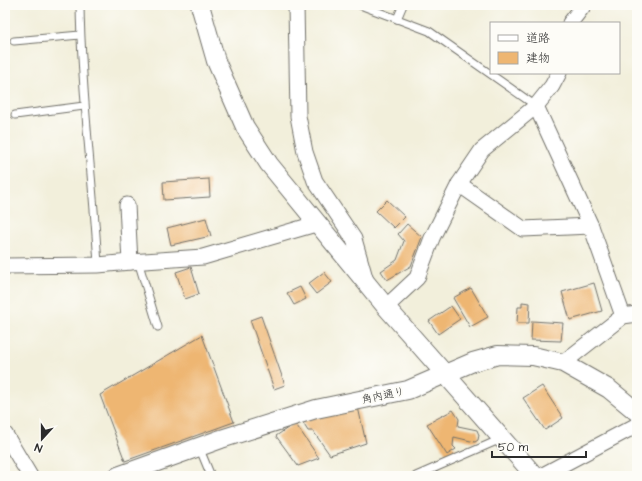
<svg xmlns="http://www.w3.org/2000/svg" width="642" height="481" font-family="'Architects Daughter','Klee One',sans-serif">
	<style>
		.building { fill: #eeb672 }
		.lines { fill: none; stroke-linecap: round; stroke-linejoin: round }
		.service-casing { stroke: #717069; stroke-width: 9 }
		.minor-casing { stroke: #717069; stroke-width: 17 }
		.tertiary-casing { stroke: #717069; stroke-width: 20 }
		.service { stroke: #fff; stroke-width: 7 }
		.minor { stroke: #fff; stroke-width: 15 }
		.tertiary { stroke: #fff; stroke-width: 18 }
		.labels { text-anchor: middle; stroke-width: 4; stroke-linejoin: round; paint-order: stroke }
		.street-label { font-size: 11px; fill: #2b2b2b; stroke: #fdfcf7 }
	</style>
	<rect width="100%" height="100%" fill="#fdfcf7"/>
	<filter id="ink" filterUnits="userSpaceOnUse"><feTurbulence type="fractalNoise" baseFrequency=".025" numOctaves="2"/><feDisplacementMap in="SourceGraphic" scale="8" xChannelSelector="R" yChannelSelector="G"/><feConvolveMatrix kernelMatrix="1 2 1 2 8 2 1 2 1" color-interpolation-filters="sRGB"/></filter>
	<filter id="wash" filterUnits="userSpaceOnUse"><feTurbulence type="fractalNoise" baseFrequency=".012" numOctaves="4" result="noise"/><feDisplacementMap in="SourceGraphic" scale="16" xChannelSelector="R" yChannelSelector="G"/><feGaussianBlur stdDeviation="0.9" result="paint"/><feColorMatrix in="noise" values="0 0 0 0 0 0 0 0 0 0 0 0 0 0 0 0 0 1.4 0 .05"/><feComposite in="paint" operator="in"/></filter>
	<g filter="url(#wash)">
		<rect width="100%" height="100%" fill="#f2efdb"/>
		<g id="blocks">
			<!-- building -->
			<g class="building">
				<path d="M 209,179 L 210,197 L 164,200 L 163,182 Z"/>
				<path d="M 387,200 L 405,217 L 394,228 L 376,211 Z"/>
				<path d="M 206,218 L 211,236 L 171,245 L 167,228 Z"/>
				<path d="M 407,224 L 422,237 L 411,266 L 387,280 L 381,271 L 397,260 L 404,241 L 398,234 Z"/>
				<path d="M 191,267 L 199,294 L 185,299 L 176,272 Z"/>
				<path d="M 324,272 L 332,282 L 316,294 L 308,284 Z"/>
				<path d="M 594,283 L 602,311 L 570,320 L 562,292 Z"/>
				<path d="M 300,287 L 306,299 L 294,305 L 287,293 Z"/>
				<path d="M 471,288 L 488,317 L 470,327 L 453,298 Z"/>
				<path d="M 522,302 L 530,303 L 529,323 L 517,323 L 518,307 L 522,307 Z"/>
				<path d="M 451,306 L 460,319 L 438,334 L 429,321 Z"/>
				<path d="M 261,316 L 285,385 L 274,389 L 250,320 Z"/>
				<path d="M 532,321 L 563,323 L 561,341 L 531,340 Z"/>
				<path d="M 202,335 L 234,422 L 125,461 L 100,395 Z"/>
				<path d="M 542,386 L 563,418 L 545,430 L 523,398 Z"/>
				<path d="M 358,407 L 366,443 L 330,455 L 313,431 L 308,431 L 301,420 Z"/>
				<path d="M 453,410 L 459,419 L 458,426 L 477,430 L 479,435 L 478,440 L 475,442 L 454,437 L 453,446 L 456,449 L 447,455 L 427,424 Z"/>
				<path d="M 295,423 L 319,458 L 298,466 L 276,436 Z"/>
			</g>
		</g>
	</g>
	<g filter="url(#ink)">
		<use href="#blocks" fill-opacity="0" stroke="#717069" stroke-width="1"/>
		<g class="lines">
			<!-- service casing -->
			<g class="service-casing">
				<g id="service">
					<path d="M 80,5 C 81,92 93,178 98,265"/>
					<path d="M 360,5 L 429,31 L 536,106"/>
					<path d="M 397,19 L 403,5"/>
					<path d="M 14,41 L 80,35"/>
					<path d="M 15,115 L 84,106"/>
					<path d="M 138,261 L 158,327"/>
					<path d="M 199,447 L 211,476"/>
					<path d="M 416,476 L 501,439"/>
				</g>
			</g>
			<!-- minor casing -->
			<g class="minor-casing">
				<g id="minor">
					<path d="M 296,5 L 298,116 L 305,152 L 315,181 L 354,239 L 366,281"/>
					<path d="M 570,23 L 584,5"/>
					<path d="M 536,106 L 591,226 L 623,316"/>
					<path d="M 459,184 L 523,229 L 591,226"/>
					<path d="M 130,262 L 203,257 L 319,223"/>
					<path d="M 5,266 L 98,265 L 130,262 L 127,205"/>
					<path d="M 386,307 L 417,278 L 432,238 L 459,184 L 482,150 L 536,106 L 552,86 L 559,73"/>
					<path d="M 563,363 L 623,316 L 637,314"/>
					<path d="M 5,434 L 30,476"/>
					<path d="M 541,476 L 637,425"/>
				</g>
			</g>
			<!-- tertiary casing -->
			<g class="tertiary-casing">
				<g id="tertiary">
					<path d="M 200,5 L 216,61 L 245,127 L 269,164 L 386,307 L 535,476"/>
					<path d="M 118,476 L 221,439 L 316,409 L 408,390 L 473,362 L 498,355 L 533,356 L 563,363 L 609,389 L 637,412"/>
				</g>
			</g>
			<!-- service -->
			<use href="#service" class="service"/>
			<!-- minor -->
			<use href="#minor" class="minor"/>
			<!-- tertiary -->
			<use href="#tertiary" class="tertiary"/>
		</g>
	</g>
	<g class="labels">
		<!-- street labels -->
		<g class="street-label">
			<text transform="translate(383 395) rotate(-12)" y="4">角内通り</text>
		</g>
	</g>
	<!-- margin -->
	<rect width="642" height="481" fill="none" stroke="#fdfcf7" stroke-width="20"/>
	<!-- legend -->
	<rect x="490" y="22" width="130" height="52" fill="#fdfcf7" stroke="#a9a8a5"/>
	<rect x="498" y="35" width="20" height="6" fill="#ffffff" stroke="#a9a8a5"/>
	<text x="526" y="42" font-size="12" fill="#2b2b2b">道路</text>
	<rect x="498" y="52" width="20" height="12" fill="#eeb672" stroke="#a9a8a5"/>
	<text x="526" y="62" font-size="12" fill="#2b2b2b">建物</text>
	<!-- north arrow -->
	<g transform="translate(42 439) rotate(201)" stroke="#fdfcf7" stroke-width="3" paint-order="stroke">
	<path d="M0-3L7 15L0 10L-7 15Z" fill="#2b2b2b"/>
	<text y="-6" font-size="11" font-weight="bold" text-anchor="middle" fill="#2b2b2b">N</text>
	</g>
	<!-- scale -->
	<path d="M492 451v6h94v-6" fill="none" stroke="#2b2b2b" stroke-width="2"/>
	<text x="498" y="451" font-size="12" fill="#2b2b2b" stroke="#fdfcf7" stroke-width="3" paint-order="stroke">50 m</text>
</svg>
